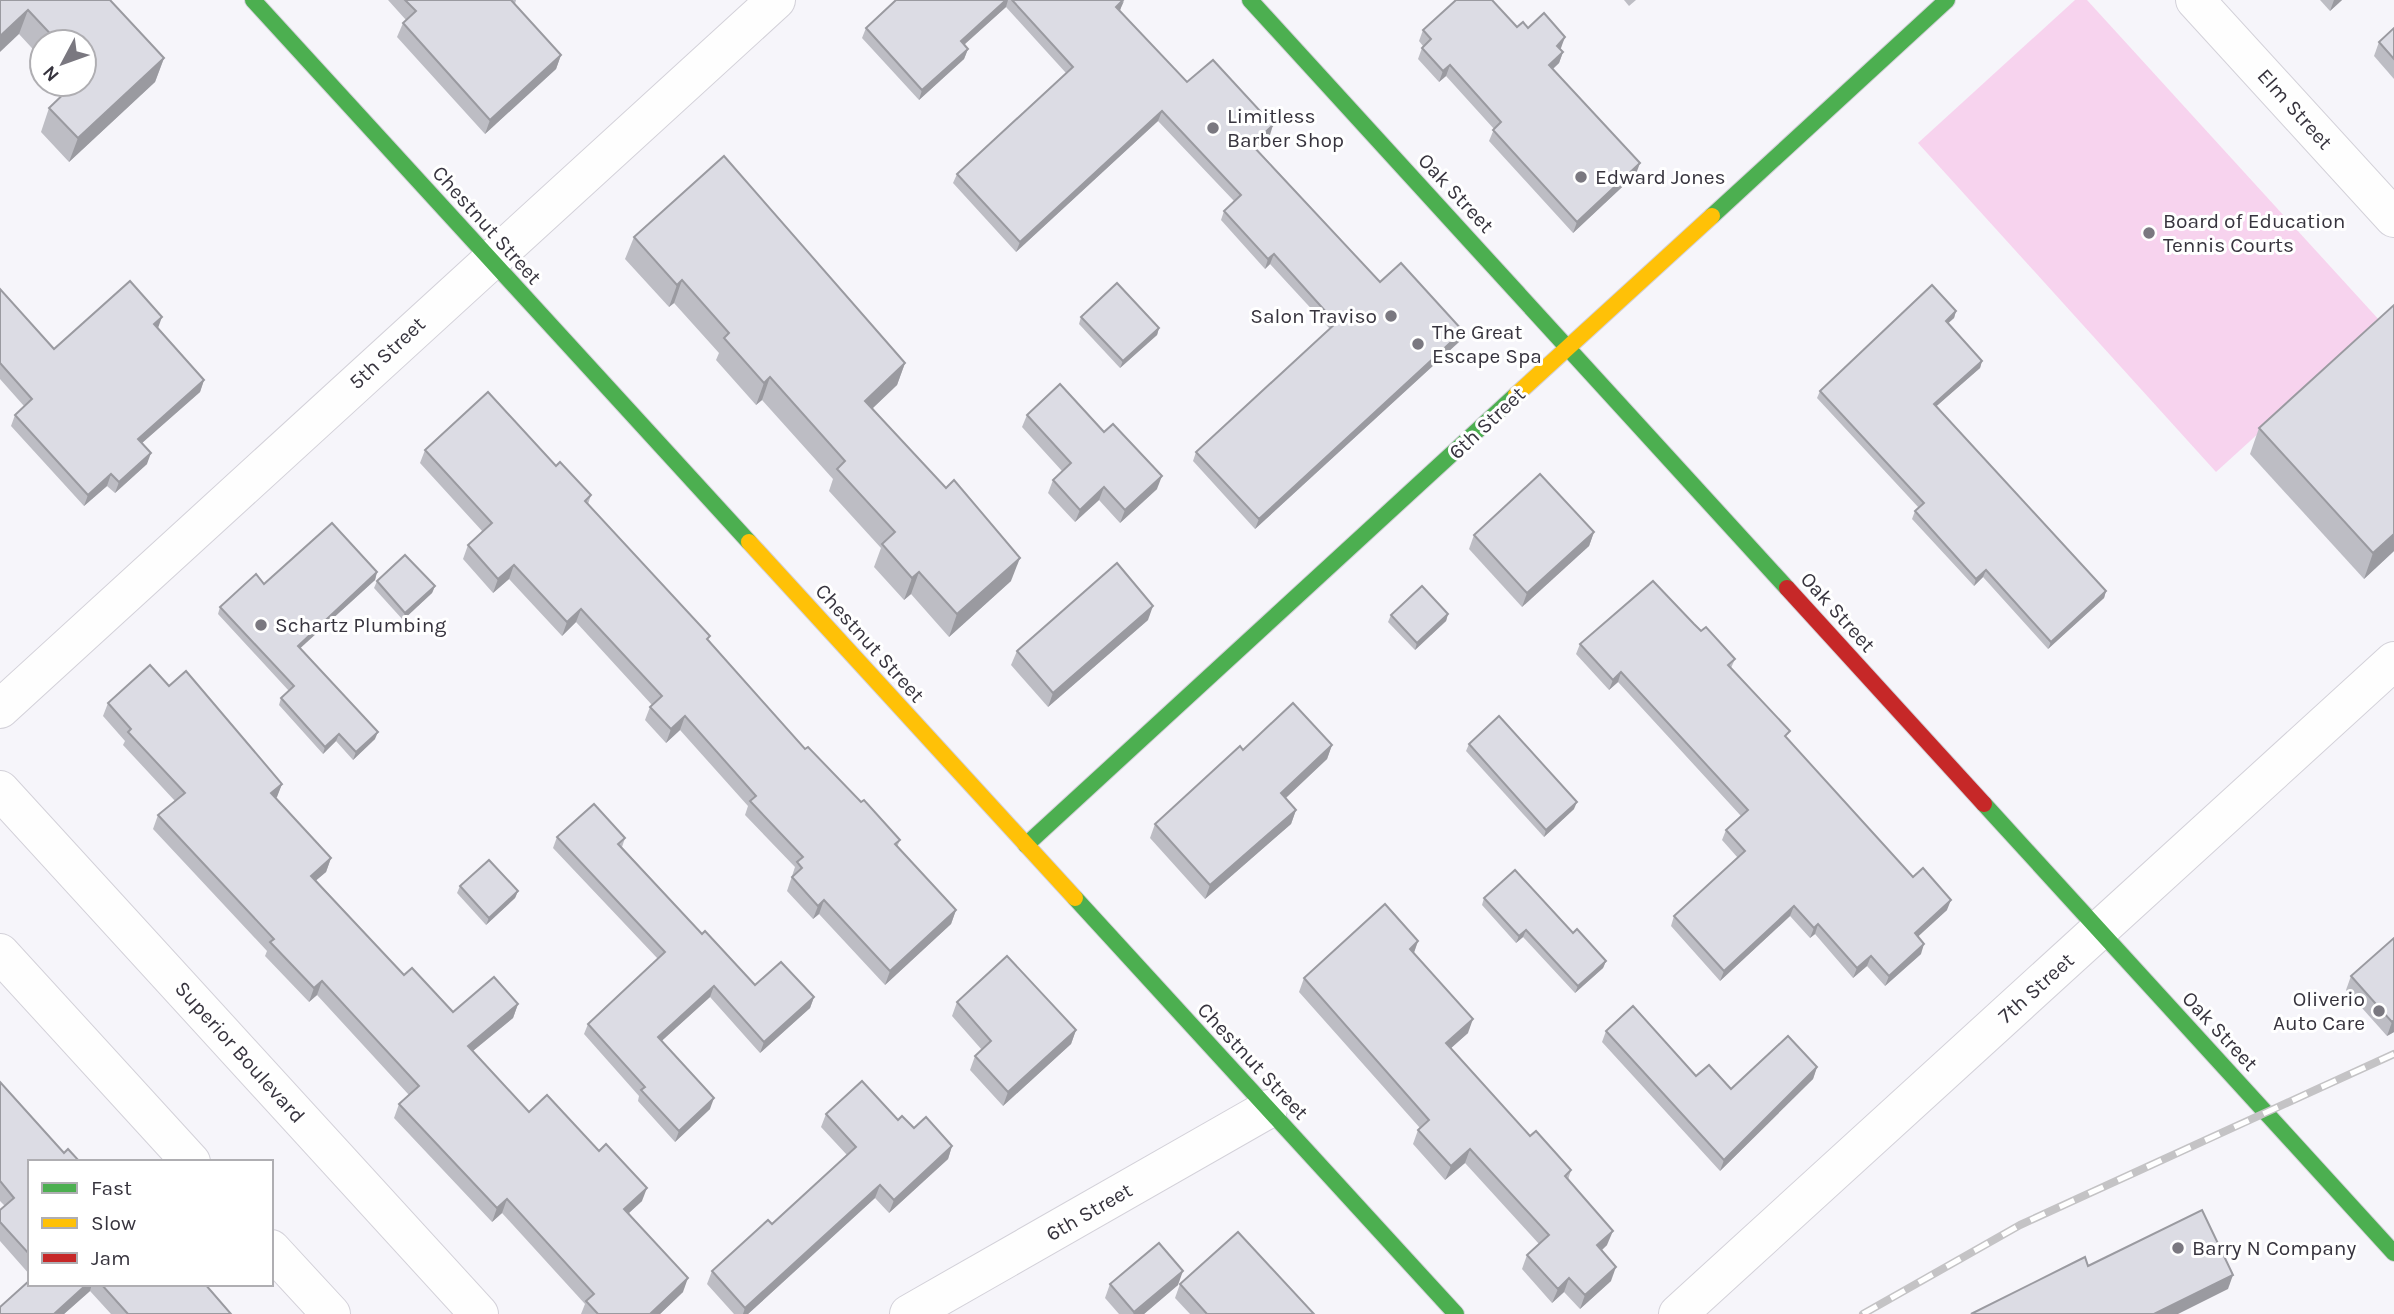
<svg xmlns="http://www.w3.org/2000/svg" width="2394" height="1314" font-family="Karla,sans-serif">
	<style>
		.green { fill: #f7d3ee }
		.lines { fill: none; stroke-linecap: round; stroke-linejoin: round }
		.street-casing { stroke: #d3d1d9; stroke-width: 40 }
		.fast-casing { stroke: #d3d1d9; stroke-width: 18 }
		.slow-casing { stroke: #d3d1d9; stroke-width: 18 }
		.jam-casing { stroke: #d3d1d9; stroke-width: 18 }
		.street { stroke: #fefefe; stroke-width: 38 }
		.fast { stroke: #4caf50; stroke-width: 16 }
		.slow { stroke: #ffc107; stroke-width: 16 }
		.jam { stroke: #c62828; stroke-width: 16 }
		.rail-casing { stroke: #c4c3c5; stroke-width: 8 }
		.rail { stroke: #fff; stroke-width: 5; stroke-dasharray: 16; stroke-linecap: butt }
		.wall { fill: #bdbdc4 }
		.shaded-wall { fill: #9a9aa0 }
		.building { fill: #dcdce4; stroke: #9a9aa0; stroke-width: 2 }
		.poi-dot { fill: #7a7880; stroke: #fff; stroke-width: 2.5 }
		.labels { text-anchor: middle; stroke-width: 6; stroke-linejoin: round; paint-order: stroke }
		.street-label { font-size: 21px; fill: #37343e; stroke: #fff }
		.poi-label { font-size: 21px; fill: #37343e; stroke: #fff; text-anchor: start }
	</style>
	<rect width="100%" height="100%" fill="#f6f5fa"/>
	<!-- green -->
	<path class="green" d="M 2075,0 L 2087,0 L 2381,322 L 2216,472 L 1918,143 Z"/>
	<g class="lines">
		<!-- street casing -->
		<g class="street-casing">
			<g id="street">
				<path d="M 2195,0 L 2394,218"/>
				<path d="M 0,709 L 776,0"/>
				<path d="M 0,790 L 479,1314"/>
				<path d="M 0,953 L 191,1162"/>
				<path d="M 271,1249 L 331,1314"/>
				<path d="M 909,1314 L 1268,1109"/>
				<path d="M 1678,1314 L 2394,661"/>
			</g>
		</g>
		<!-- fast casing -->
		<g class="fast-casing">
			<g id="fast">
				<path d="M 253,0 L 749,542"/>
				<path d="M 1250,0 L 1787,588"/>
				<path d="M 1712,216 L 1947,0"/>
				<path d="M 1984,804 L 2394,1253"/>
				<path d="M 1026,845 L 1516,395"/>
				<path d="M 1075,898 L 1456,1314"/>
			</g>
		</g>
		<!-- slow casing -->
		<g class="slow-casing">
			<g id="slow">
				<path d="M 1516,395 L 1712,216"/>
				<path d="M 749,542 L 1075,898"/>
			</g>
		</g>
		<!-- jam casing -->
		<g class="jam-casing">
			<path id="jam" d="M 1787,588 L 1984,804"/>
		</g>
		<!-- street -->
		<use href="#street" class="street"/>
		<!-- fast -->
		<use href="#fast" class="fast"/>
		<!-- slow -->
		<use href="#slow" class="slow"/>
		<!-- jam -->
		<use href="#jam" class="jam"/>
		<!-- rail casing -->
		<g class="rail-casing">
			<path id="rail" d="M 1863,1314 L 2020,1225 L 2394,1054"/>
		</g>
		<!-- rail -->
		<use href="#rail" class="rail"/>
	</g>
	<!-- wall -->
	<g class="wall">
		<path d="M 0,0 L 164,58 L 155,82 L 69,162 L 41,132 L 49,108 L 70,88 L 66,84 L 84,84 L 84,42 L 42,42 L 42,59 L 19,34 Z"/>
		<path d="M 388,0 L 516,0 L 515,4 L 561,55 L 556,69 L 485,134 L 397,37 L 403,23 L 406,20 Z"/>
		<path d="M 896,0 L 1123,0 L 1120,11 L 1187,82 L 1270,135 L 1256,148 L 1380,282 L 1463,331 L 1460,341 L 1255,529 L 1193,461 L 1196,452 L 1330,329 L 1270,264 L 1265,269 L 1221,220 L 1224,211 L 1234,201 L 1158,121 L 1016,252 L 953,183 L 957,174 L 1066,73 L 1006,7 L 964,45 L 968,49 L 964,59 L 919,100 L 862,38 L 866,28 Z"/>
		<path d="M 1624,0 L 1636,0 L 1629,6 Z"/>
		<path d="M 2320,0 L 2342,0 L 2330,11 Z"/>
		<path d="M 1517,27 L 1528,28 L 1561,48 L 1560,49 L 1563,52 L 1559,63 L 1553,69 L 1636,174 L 1573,233 L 1489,141 L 1494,129 L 1446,76 L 1439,82 L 1418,59 L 1422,48 L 1423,46 L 1419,41 L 1423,30 Z"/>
		<path d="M 2394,28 L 2394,79 L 2374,56 L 2379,42 Z"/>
		<path d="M 634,237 L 905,363 L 897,385 L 873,408 L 1011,581 L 949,637 L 911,594 L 904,600 L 874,567 L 881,548 L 829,491 L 833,479 L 762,400 L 756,405 L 716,360 L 719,353 L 674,303 L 669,307 L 625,259 Z"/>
		<path d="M 0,289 L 54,349 L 158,328 L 204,380 L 200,392 L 142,443 L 147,464 L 115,493 L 107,486 L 84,506 L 11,426 L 15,415 L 24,406 L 0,379 Z"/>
		<path d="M 1956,311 L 1954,318 L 1948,323 L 1982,361 L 1980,368 L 1936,406 L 2106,591 L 2104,598 L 2048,649 L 1983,577 L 1974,586 L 1912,519 L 1915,511 L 1919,508 L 1817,398 L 1820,391 Z"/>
		<path d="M 1081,317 L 1159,328 L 1157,335 L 1120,368 L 1079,324 Z"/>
		<path d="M 1027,415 L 1157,489 L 1120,523 L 1099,500 L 1075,522 L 1048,493 L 1053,480 L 1062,471 L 1022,427 Z"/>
		<path d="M 2259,428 L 2394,551 L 2364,579 L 2250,454 Z"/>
		<path d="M 425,450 L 556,466 L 591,495 L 588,504 L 805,749 L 900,840 L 897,847 L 956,910 L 951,924 L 885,985 L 819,914 L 813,919 L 787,891 L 795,867 L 745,815 L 748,806 L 680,730 L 666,743 L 645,720 L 650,707 L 652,705 L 576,622 L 562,636 L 509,579 L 493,593 L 463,559 L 468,545 L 483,532 L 420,463 Z"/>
		<path d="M 1594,532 L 1589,546 L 1522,607 L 1469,549 L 1474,535 Z"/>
		<path d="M 377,572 L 375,580 L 300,648 L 375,739 L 353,760 L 336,741 L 323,754 L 279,705 L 281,698 L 289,691 L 218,614 L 220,607 L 264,584 Z"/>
		<path d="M 377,581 L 435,586 L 432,593 L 403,620 L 374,588 Z"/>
		<path d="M 1448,614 L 1446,621 L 1415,650 L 1388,622 L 1391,615 Z"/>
		<path d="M 1148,620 L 1048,707 L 1011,665 L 1017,651 Z"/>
		<path d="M 1694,624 L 1735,659 L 1731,668 L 1788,739 L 1913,877 L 1947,910 L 1918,936 L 1921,954 L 1885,986 L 1867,966 L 1853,978 L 1815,934 L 1810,938 L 1790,916 L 1720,981 L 1671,926 L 1674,916 L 1738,858 L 1722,840 L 1726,830 L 1741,816 L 1618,682 L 1609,690 L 1576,654 L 1580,644 Z"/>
		<path d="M 169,686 L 282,784 L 276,798 L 331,858 L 326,872 L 316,880 L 404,975 L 453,1012 L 518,1004 L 513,1018 L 473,1051 L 529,1112 L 642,1201 L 629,1213 L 683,1292 L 660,1314 L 581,1314 L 585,1304 L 502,1213 L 492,1222 L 394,1118 L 399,1104 L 409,1095 L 317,995 L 309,1002 L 265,956 L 267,951 L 153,829 L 158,815 L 175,801 L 123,745 L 125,741 L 103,716 L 108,703 Z"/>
		<path d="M 1469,744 L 1574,809 L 1544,837 L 1466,751 Z"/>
		<path d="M 1332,745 L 1327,759 L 1286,798 L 1296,810 L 1291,824 L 1205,899 L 1150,838 L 1155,824 L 1243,750 Z"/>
		<path d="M 557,837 L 625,838 L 622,847 L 702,934 L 755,985 L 814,997 L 810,1008 L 760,1053 L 710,997 L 661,1041 L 710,1109 L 675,1142 L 638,1101 L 639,1096 L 584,1034 L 588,1024 L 658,959 L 553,848 Z"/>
		<path d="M 460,886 L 518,891 L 515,898 L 486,925 L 457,893 Z"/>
		<path d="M 1484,898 L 1606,961 L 1603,968 L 1575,993 L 1523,937 L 1516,943 L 1482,905 Z"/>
		<path d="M 2394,938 L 2394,1032 L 2387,1036 L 2346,990 L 2351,976 Z"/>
		<path d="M 1418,941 L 1414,953 L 1468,1033 L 1451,1048 L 1530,1136 L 1571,1170 L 1568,1180 L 1607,1245 L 1602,1250 L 1611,1281 L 1580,1309 L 1564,1292 L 1552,1303 L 1522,1269 L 1527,1255 L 1539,1244 L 1465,1163 L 1445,1180 L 1413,1144 L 1418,1130 L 1420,1128 L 1299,992 L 1304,978 Z"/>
		<path d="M 957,1002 L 1076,1030 L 1071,1044 L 1003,1106 L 970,1070 L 975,1056 L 982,1050 L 952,1016 Z"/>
		<path d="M 1606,1031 L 1696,1076 L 1731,1089 L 1817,1067 L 1813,1079 L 1720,1171 L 1602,1042 Z"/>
		<path d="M 0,1082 L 64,1153 L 80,1162 L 30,1162 L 30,1275 L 0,1241 L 0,1210 L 5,1206 L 0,1201 Z"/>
		<path d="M 826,1114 L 898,1120 L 952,1146 L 948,1159 L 889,1213 L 875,1198 L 748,1314 L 734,1314 L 707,1284 L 712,1271 L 772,1224 L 847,1155 L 821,1127 Z"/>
		<path d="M 30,1284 L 205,1284 L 231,1314 L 111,1314 L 90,1291 L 64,1314 L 0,1314 Z"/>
		<path d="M 1110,1284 L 1178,1285 L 1144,1314 L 1119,1314 L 1105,1298 Z"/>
		<path d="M 1180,1284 L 1314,1314 L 1190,1314 L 1175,1298 Z"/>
	</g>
	<!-- shaded-wall -->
	<g class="shaded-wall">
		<path d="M 1006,0 L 1008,0 L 1006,7 L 957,51 L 961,41 Z"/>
		<path d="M 2334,0 L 2342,0 L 2330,11 Z"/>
		<path d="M 1124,1 L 1120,10 L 1113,17 L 1116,7 Z"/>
		<path d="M 28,10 L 19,34 L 0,52 L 0,36 Z"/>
		<path d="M 1565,37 L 1561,48 L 1552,57 L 1557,46 Z"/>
		<path d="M 968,49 L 964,59 L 919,100 L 922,90 Z"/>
		<path d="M 1563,52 L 1559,63 L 1545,76 L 1549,65 Z"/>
		<path d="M 561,55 L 556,69 L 485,134 L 490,120 Z"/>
		<path d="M 164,58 L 155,82 L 69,162 L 78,138 Z"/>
		<path d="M 1450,65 L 1446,76 L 1439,82 L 1443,71 Z"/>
		<path d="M 1162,111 L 1158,121 L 1016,252 L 1020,242 Z"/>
		<path d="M 1273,125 L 1270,135 L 1249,154 L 1252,145 Z"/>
		<path d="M 1640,163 L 1636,174 L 1573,233 L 1577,222 Z"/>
		<path d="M 1274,254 L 1270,264 L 1265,269 L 1268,259 Z"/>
		<path d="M 682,280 L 674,303 L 669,307 L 677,285 Z"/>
		<path d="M 1956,311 L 1954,318 L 1943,328 L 1946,321 Z"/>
		<path d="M 162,317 L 158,328 L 154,324 Z"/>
		<path d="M 1159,328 L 1157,335 L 1120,368 L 1123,361 Z"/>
		<path d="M 1463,331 L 1460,341 L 1255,529 L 1259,519 Z"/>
		<path d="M 1982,361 L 1980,368 L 1931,411 L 1934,404 Z"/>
		<path d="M 905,363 L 897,385 L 857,423 L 865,401 Z"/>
		<path d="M 770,377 L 762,400 L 756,405 L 764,383 Z"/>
		<path d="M 204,380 L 200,392 L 134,450 L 138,439 Z"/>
		<path d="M 151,453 L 147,464 L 115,493 L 119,482 Z"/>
		<path d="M 111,474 L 107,486 L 84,506 L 88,495 Z"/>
		<path d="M 1162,476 L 1157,489 L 1120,523 L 1125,510 Z"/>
		<path d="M 1104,487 L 1099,500 L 1075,522 L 1080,510 Z"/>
		<path d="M 1594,532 L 1589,546 L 1522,607 L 1527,593 Z"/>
		<path d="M 2394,534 L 2394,551 L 2364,579 L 2373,553 Z"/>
		<path d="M 1020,558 L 1011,581 L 949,637 L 957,614 Z"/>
		<path d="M 514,565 L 509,579 L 493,593 L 498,579 Z"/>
		<path d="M 1986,570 L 1983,577 L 1974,586 L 1976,579 Z"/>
		<path d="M 377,572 L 375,580 L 295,653 L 298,646 Z"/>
		<path d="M 919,572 L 911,594 L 904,600 L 912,578 Z"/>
		<path d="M 435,586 L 432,593 L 403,620 L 405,613 Z"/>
		<path d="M 2106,591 L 2104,598 L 2048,649 L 2051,642 Z"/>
		<path d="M 1153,606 L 1148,620 L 1048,707 L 1053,693 Z"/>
		<path d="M 581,609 L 576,622 L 562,636 L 567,622 Z"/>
		<path d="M 1448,614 L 1446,621 L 1415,650 L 1417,643 Z"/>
		<path d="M 1621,672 L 1618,682 L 1609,690 L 1613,680 Z"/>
		<path d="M 685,716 L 680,730 L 666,743 L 671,729 Z"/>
		<path d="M 378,732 L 375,739 L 353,760 L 356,752 Z"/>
		<path d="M 339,734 L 336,741 L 323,754 L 325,747 Z"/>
		<path d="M 1332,745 L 1327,759 L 1276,807 L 1281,793 Z"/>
		<path d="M 282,784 L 277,797 L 266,807 L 271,793 Z"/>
		<path d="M 1577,802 L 1574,809 L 1544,837 L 1546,830 Z"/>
		<path d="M 1296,810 L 1291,824 L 1205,899 L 1210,885 Z"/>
		<path d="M 331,858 L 326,872 L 306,889 L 311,876 Z"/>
		<path d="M 518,891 L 515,898 L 486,925 L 489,918 Z"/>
		<path d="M 824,900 L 819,914 L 813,919 L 818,906 Z"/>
		<path d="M 1951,900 L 1947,910 L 1911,943 L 1915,933 Z"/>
		<path d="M 1794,906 L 1790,916 L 1720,981 L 1724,971 Z"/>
		<path d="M 956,910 L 951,924 L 885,985 L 890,971 Z"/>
		<path d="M 1818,924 L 1815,934 L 1810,938 L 1814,928 Z"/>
		<path d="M 1526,930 L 1523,937 L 1516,943 L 1519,936 Z"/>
		<path d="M 1418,941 L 1413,955 L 1410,949 Z"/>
		<path d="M 1924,944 L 1921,954 L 1885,986 L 1889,976 Z"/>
		<path d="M 1871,956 L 1867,966 L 1853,978 L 1857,968 Z"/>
		<path d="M 1606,961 L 1603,968 L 1575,993 L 1578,986 Z"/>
		<path d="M 322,981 L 317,995 L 309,1002 L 314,988 Z"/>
		<path d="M 714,986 L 710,997 L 654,1048 L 658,1037 Z"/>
		<path d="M 814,997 L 810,1008 L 760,1053 L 764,1042 Z"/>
		<path d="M 518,1004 L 513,1018 L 463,1059 L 468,1046 Z"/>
		<path d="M 1473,1019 L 1468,1033 L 1441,1057 L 1446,1043 Z"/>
		<path d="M 2394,1020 L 2394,1032 L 2387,1036 L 2392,1022 Z"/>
		<path d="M 1076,1030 L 1071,1044 L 1003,1106 L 1008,1092 Z"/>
		<path d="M 1817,1067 L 1813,1079 L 1720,1171 L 1724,1160 Z"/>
		<path d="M 714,1098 L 710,1109 L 675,1142 L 679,1131 Z"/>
		<path d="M 952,1146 L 948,1159 L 889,1213 L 894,1200 Z"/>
		<path d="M 1470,1149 L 1465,1163 L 1445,1180 L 1451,1166 Z"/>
		<path d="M 880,1185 L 875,1198 L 748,1314 L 743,1314 L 745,1308 Z"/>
		<path d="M 647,1188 L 642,1201 L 619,1222 L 624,1209 Z"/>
		<path d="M 507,1199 L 502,1213 L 492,1222 L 497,1208 Z"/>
		<path d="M 1613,1231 L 1607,1245 L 1592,1259 L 1597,1245 Z"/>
		<path d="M 1616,1267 L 1611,1281 L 1580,1309 L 1585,1295 Z"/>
		<path d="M 1183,1271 L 1178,1285 L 1144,1314 L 1133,1314 Z"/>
		<path d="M 2233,1275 L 2228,1289 L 2178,1314 L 2154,1314 Z"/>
		<path d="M 688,1278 L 683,1292 L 660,1314 L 650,1314 Z"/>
		<path d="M 1569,1278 L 1564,1292 L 1552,1303 L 1558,1289 Z"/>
		<path d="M 87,1284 L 92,1284 L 90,1291 L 64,1314 L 54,1314 Z"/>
	</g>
	<!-- building -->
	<g class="building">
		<path d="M 0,0 L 110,0 L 164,58 L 78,138 L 49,108 L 74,84 L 84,84 L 84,75 L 87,73 L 84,70 L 84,42 L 58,42 L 28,10 L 0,36 Z"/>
		<path d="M 405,0 L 511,0 L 561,55 L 490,120 L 403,23 L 416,11 Z"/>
		<path d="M 896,0 L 1006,0 L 961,41 L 968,49 L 922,90 L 866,28 Z"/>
		<path d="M 1012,0 L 1123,0 L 1116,7 L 1187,82 L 1213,60 L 1273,125 L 1252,145 L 1380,282 L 1401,263 L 1463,331 L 1259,519 L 1196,452 L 1336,323 L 1274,254 L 1268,259 L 1224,211 L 1241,195 L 1162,111 L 1020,242 L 957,174 L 1073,67 Z"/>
		<path d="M 1456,0 L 1492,0 L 1517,27 L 1523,22 L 1528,28 L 1544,13 L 1565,37 L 1557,46 L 1563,52 L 1549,65 L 1640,163 L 1577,222 L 1493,130 L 1501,122 L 1450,65 L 1443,71 L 1422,48 L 1431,39 L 1423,30 Z"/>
		<path d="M 2394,28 L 2394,59 L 2379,42 Z"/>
		<path d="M 724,156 L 905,363 L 865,401 L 946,488 L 954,480 L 1020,558 L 957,614 L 919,572 L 912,578 L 882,544 L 895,532 L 837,469 L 845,461 L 770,377 L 764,383 L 724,338 L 729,333 L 682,280 L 677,285 L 634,237 Z"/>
		<path d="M 130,281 L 162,317 L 154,324 L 204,380 L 138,439 L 151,453 L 119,482 L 111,474 L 88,495 L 15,415 L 32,399 L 0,363 L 0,289 L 54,349 Z"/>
		<path d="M 1117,283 L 1159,328 L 1123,361 L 1081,317 Z"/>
		<path d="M 1932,285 L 1956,311 L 1946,321 L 1982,361 L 1934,404 L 2106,591 L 2051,642 L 1986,570 L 1976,579 L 1915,511 L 1924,503 L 1820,391 Z"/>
		<path d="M 2394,305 L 2394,534 L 2373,553 L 2259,428 Z"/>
		<path d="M 1060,384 L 1104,432 L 1113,424 L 1162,476 L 1125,510 L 1104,487 L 1080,510 L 1053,480 L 1071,463 L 1027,415 Z"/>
		<path d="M 488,392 L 556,466 L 560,462 L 591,495 L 585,501 L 710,636 L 707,639 L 805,749 L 808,747 L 861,802 L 864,800 L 900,840 L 895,844 L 956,910 L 890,971 L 824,900 L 818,906 L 792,877 L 802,868 L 797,862 L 803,857 L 750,801 L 756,796 L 685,716 L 671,729 L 650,707 L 662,696 L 581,609 L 567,622 L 514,565 L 498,579 L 468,545 L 492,523 L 425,450 Z"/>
		<path d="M 1540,474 L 1594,532 L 1527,593 L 1474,535 Z"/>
		<path d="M 332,523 L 377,572 L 298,646 L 378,732 L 356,752 L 339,734 L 325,747 L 281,698 L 294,686 L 220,607 L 256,574 L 264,584 Z"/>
		<path d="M 405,555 L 435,586 L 405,613 L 377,581 Z"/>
		<path d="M 1117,563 L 1153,606 L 1053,693 L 1017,651 Z"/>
		<path d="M 1653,581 L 1694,624 L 1701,631 L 1706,627 L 1735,659 L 1728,665 L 1790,731 L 1785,736 L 1913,877 L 1923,868 L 1951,900 L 1915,933 L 1924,944 L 1889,976 L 1871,956 L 1857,968 L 1818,924 L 1814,928 L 1794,906 L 1724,971 L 1674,916 L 1745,851 L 1726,830 L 1748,810 L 1621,672 L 1613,680 L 1580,644 Z"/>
		<path d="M 1422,586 L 1448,614 L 1417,643 L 1391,615 Z"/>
		<path d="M 150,665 L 169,686 L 186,671 L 282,784 L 271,793 L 331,858 L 311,876 L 404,975 L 412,968 L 453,1012 L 494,977 L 518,1004 L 468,1046 L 529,1112 L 547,1095 L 599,1151 L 606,1144 L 647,1188 L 624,1209 L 688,1278 L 650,1314 L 598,1314 L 586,1301 L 594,1294 L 507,1199 L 497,1208 L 399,1104 L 419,1086 L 322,981 L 314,988 L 270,942 L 274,939 L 158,815 L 185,793 L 128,732 L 131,729 L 108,703 Z"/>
		<path d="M 1293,703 L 1332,745 L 1281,793 L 1296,810 L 1210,885 L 1155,824 L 1240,746 L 1243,750 Z"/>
		<path d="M 1499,716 L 1577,802 L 1546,830 L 1469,744 Z"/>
		<path d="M 594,804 L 625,838 L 618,844 L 702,934 L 705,931 L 755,985 L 781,962 L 814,997 L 764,1042 L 714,986 L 658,1037 L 714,1098 L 679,1131 L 641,1090 L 645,1087 L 588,1024 L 665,952 L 557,837 Z"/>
		<path d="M 489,860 L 518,891 L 489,918 L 460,886 Z"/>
		<path d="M 1515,870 L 1573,933 L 1577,929 L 1606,961 L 1578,986 L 1526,930 L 1519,936 L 1484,898 Z"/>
		<path d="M 1385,904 L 1418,941 L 1410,949 L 1473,1019 L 1446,1043 L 1530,1136 L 1536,1131 L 1571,1170 L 1565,1176 L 1613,1231 L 1597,1245 L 1616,1267 L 1585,1295 L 1569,1278 L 1558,1289 L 1527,1255 L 1549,1235 L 1470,1149 L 1451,1166 L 1418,1130 L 1429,1120 L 1304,978 Z"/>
		<path d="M 2394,938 L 2394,1020 L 2392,1022 L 2351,976 Z"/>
		<path d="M 1007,956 L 1076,1030 L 1008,1092 L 975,1056 L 991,1041 L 957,1002 Z"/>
		<path d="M 1633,1006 L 1696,1076 L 1709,1065 L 1731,1089 L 1788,1036 L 1817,1067 L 1724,1160 L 1606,1031 Z"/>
		<path d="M 862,1081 L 898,1120 L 902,1116 L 914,1128 L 926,1117 L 952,1146 L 894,1200 L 880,1185 L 745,1308 L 712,1271 L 768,1220 L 772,1224 L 856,1147 L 826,1114 Z"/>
		<path d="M 0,1082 L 64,1153 L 68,1149 L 80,1162 L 30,1162 L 30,1255 L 0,1222 L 0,1210 L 14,1198 L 0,1181 Z"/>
		<path d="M 2202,1210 L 2233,1275 L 2154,1314 L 1971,1314 L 2085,1257 L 2088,1266 Z"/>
		<path d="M 1238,1232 L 1314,1314 L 1207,1314 L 1180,1284 Z"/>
		<path d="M 1159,1243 L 1183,1271 L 1134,1312 L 1110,1284 Z"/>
		<path d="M 30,1280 L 30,1284 L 87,1284 L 54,1314 L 0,1314 L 0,1307 Z"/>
		<path d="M 101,1284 L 205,1284 L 231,1314 L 128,1314 Z"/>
	</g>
	<!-- markers -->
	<g class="poi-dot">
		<circle cx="1213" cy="128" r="7"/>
		<circle cx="1581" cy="177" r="7"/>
		<circle cx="2149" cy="233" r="7"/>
		<circle cx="1391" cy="316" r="7"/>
		<circle cx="1418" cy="344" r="7"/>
		<circle cx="261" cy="625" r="7"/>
		<circle cx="2379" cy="1011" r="7"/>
		<circle cx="2178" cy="1248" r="7"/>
	</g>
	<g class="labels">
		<!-- street labels -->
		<g class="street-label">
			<text transform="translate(2295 109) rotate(48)" y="7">Elm Street</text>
			<text transform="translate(1456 193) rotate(47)" y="7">Oak Street</text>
			<text transform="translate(487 225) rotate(48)" y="7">Chestnut Street</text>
			<text transform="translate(387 353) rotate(-43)" y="7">5th Street</text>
			<text transform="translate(1487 423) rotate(-43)" y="7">6th Street</text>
			<text transform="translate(1838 612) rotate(48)" y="7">Oak Street</text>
			<text transform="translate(870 643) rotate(48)" y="7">Chestnut Street</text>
			<text transform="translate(2036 988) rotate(-42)" y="7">7th Street</text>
			<text transform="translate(2220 1031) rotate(47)" y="7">Oak Street</text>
			<text transform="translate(240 1052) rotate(48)" y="7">Superior Boulevard</text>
			<text transform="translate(1253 1061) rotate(47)" y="7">Chestnut Street</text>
			<text transform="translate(1089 1212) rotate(-30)" y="7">6th Street</text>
		</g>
		<!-- poi labels -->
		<g class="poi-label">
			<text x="1227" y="123">Limitless<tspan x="1227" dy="24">Barber Shop</tspan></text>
			<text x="1595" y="184">Edward Jones</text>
			<text x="2163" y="228">Board of Education<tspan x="2163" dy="24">Tennis Courts</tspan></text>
			<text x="1377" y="323" text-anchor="end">Salon Traviso</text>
			<text x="1432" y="339">The Great<tspan x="1432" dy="24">Escape Spa</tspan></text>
			<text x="275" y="632">Schartz Plumbing</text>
			<text x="2365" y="1006" text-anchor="end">Oliverio<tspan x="2365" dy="24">Auto Care</tspan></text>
			<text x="2192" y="1255">Barry N Company</text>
		</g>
	</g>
	<!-- legend -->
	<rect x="28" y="1160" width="245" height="126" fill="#ffffff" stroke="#afaeb2" stroke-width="2"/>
	<rect x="42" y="1183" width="35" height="10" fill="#4caf50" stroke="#afaeb2" stroke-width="2"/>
	<text x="91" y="1195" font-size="21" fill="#37343e">Fast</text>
	<rect x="42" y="1218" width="35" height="10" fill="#ffc107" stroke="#afaeb2" stroke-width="2"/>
	<text x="91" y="1230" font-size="21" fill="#37343e">Slow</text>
	<rect x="42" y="1253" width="35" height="10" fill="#c62828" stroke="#afaeb2" stroke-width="2"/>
	<text x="91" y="1265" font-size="21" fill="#37343e">Jam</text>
	<!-- north arrow -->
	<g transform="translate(63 63) rotate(229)"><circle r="33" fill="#ffffff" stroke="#afaeb2" stroke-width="2"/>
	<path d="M0-5L12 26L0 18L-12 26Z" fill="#7a7880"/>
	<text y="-10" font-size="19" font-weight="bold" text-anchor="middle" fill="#37343e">N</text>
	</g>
</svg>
